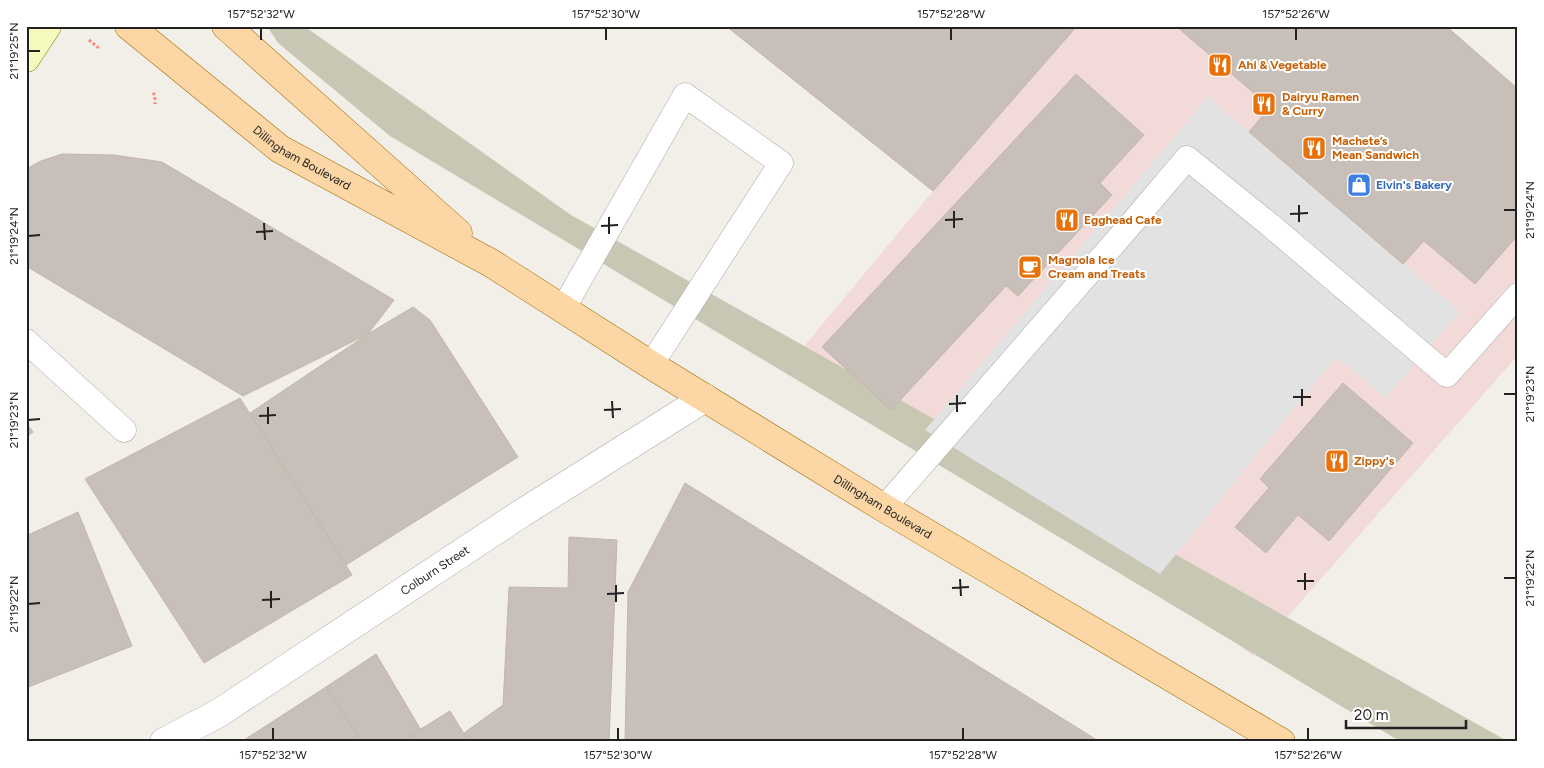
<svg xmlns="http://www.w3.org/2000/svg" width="1544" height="768" font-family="Figtree,sans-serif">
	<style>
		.commercial { fill: #f2dad9 }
		.construction { fill: #c7c7b4 }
		.parking { fill: #e2e2e2 }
		.building { fill: #c7bfb8; stroke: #c4b6ab }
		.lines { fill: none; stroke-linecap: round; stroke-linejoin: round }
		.lane-casing { stroke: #a9a9a9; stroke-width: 25 }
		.street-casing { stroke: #a9a9a9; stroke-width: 29 }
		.secondary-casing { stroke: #707d05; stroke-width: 29 }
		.primary-casing { stroke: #a06b00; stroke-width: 29 }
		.path { stroke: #fa8072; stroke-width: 3; stroke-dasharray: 2.5 2.5; stroke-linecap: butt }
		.lane { stroke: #fff; stroke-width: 24 }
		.street { stroke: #fff; stroke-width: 28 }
		.secondary { stroke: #f7fabf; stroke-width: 28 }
		.primary { stroke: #fcd6a4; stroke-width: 28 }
		.ticks { fill: none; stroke: #222; stroke-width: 2 }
		.labels { text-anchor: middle; stroke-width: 4; stroke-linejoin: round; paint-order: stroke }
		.food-label { font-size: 12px; font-weight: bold; fill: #c56008; stroke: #fff; text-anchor: start }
		.street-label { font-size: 12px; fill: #222; stroke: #fff }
		.shop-label { font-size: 12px; font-weight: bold; fill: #366cbe; stroke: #fff; text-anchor: start }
		.neatline { fill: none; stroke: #222; stroke-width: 2 }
		.ticks-label { font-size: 12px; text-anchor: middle; fill: #222 }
	</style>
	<rect width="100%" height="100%" fill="#f2efe9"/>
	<!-- commercial -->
	<path class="commercial" d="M 1077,26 L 1446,26 L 1518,89 L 1518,355 L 1253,656 L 1093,533 L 791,362 L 933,191 Z"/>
	<!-- construction -->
	<path class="construction" d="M 267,26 L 304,26 L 571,215 L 1509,742 L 1401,742 L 390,136 L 278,43 Z"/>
	<!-- parking -->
	<path class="parking" d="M 1208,97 L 1460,312 L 1386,397 L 1336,357 L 1160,574 L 925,430 Z"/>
	<!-- building -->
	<g class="building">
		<path d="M 726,26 L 1077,26 L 933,191 Z"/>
		<path d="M 1176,26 L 1446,26 L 1518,89 L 1518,235 L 1475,284 L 1424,241 L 1403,264 L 1249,132 L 1270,107 Z"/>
		<path d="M 1076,74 L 1144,135 L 1100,183 L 1112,195 L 1018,296 L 1006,286 L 891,410 L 822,347 Z"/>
		<path d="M 62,154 L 114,155 L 162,162 L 394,300 L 368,334 L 243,396 L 26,266 L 26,169 L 41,161 Z"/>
		<path d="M 413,307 L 430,320 L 518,457 L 346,565 L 250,413 L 368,334 Z"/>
		<path d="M 1343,383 L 1413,443 L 1329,541 L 1298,515 L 1266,553 L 1235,527 L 1269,488 L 1260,479 Z"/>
		<path d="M 240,398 L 352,575 L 204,663 L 85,479 Z"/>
		<path d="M 26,423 L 33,432 L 26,437 Z"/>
		<path d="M 685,483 L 1100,742 L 625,742 L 628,592 Z"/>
		<path d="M 78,512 L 132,646 L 26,688 L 26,536 Z"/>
		<path d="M 569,537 L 617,540 L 609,742 L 469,742 L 464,733 L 503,705 L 509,587 L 568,588 Z"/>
		<path d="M 376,654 L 421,730 L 411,735 L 415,742 L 362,742 L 326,687 Z"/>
		<path d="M 326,687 L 362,742 L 241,742 Z"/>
		<path d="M 450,711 L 469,742 L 415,742 L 411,735 Z"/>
	</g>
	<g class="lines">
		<!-- lane casing -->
		<g class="lane-casing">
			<g id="lane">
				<path d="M 563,309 L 685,95 L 781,163 L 651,365"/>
				<path d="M 26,341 L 124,430"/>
				<path d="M 884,508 L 1131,224 L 1187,158 L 1270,225 L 1447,375 L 1518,295"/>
			</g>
		</g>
		<!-- street casing -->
		<g class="street-casing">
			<g id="street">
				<path id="s1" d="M 164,742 L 219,713 L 522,513 L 705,398"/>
			</g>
		</g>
		<!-- secondary casing -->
		<g class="secondary-casing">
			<path id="secondary" d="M 26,58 L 47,26"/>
		</g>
		<!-- primary casing -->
		<g class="primary-casing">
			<g id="primary">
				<path id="s2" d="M 129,26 L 280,149 L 491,263 L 651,365 L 884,508 L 1281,742"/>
				<path d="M 226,26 L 458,233"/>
			</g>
		</g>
		<!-- path -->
		<g class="path">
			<path d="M 89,40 L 100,49"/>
			<path d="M 153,93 L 155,95 L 155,104"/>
		</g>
		<!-- lane -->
		<use href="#lane" class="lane"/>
		<!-- street -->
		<use href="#street" class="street"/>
		<!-- secondary -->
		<use href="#secondary" class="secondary"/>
		<!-- primary -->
		<use href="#primary" class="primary"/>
	</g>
	<!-- ticks -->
	<path class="ticks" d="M 261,28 L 261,40M 606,28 L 606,40M 951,28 L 951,40M 1296,28 L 1296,40M 28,51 L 40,51M 1299,205 L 1299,222M 1504,210 L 1516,210M 954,211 L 954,228M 1290,214 L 1308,213M 609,217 L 609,234M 945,220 L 963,219M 264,223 L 265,240M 601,226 L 618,225M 256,232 L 273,231M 28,236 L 40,235M 1302,389 L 1302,406M 1504,394 L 1516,394M 957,395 L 957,412M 1293,397 L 1311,397M 612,401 L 613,418M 949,404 L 966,403M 268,407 L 268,424M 604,410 L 621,409M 259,416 L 276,415M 28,420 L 40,419M 1305,573 L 1305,590M 1504,578 L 1516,578M 960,579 L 961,596M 1297,581 L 1314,581M 616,585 L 616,602M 952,588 L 969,587M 271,591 L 271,608M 607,594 L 624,593M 262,600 L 280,599M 28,604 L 40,603M 273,728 L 273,740M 618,728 L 618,740M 963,728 L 963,740M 1308,728 L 1308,740"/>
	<!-- icons -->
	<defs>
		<g id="restaurant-square" transform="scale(1.25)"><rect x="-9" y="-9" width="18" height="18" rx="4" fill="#e8710a" stroke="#fff"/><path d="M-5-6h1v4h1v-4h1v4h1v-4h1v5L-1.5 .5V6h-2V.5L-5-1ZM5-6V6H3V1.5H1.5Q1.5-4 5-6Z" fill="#fff"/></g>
		<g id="shop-square" transform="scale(1.25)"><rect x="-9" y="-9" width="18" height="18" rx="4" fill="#3f7fe0" stroke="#fff"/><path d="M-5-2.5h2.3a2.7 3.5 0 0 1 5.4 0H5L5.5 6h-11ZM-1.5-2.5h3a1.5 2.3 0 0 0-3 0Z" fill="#fff"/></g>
		<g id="cafe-square" transform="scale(1.25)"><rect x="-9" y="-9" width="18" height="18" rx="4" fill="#e8710a" stroke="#fff"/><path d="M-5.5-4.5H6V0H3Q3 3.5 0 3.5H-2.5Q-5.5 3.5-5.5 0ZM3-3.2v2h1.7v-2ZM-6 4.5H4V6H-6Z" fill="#fff"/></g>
	</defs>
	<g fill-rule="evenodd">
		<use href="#restaurant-square" x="1220" y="65"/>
		<use href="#restaurant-square" x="1264" y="104"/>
		<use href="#restaurant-square" x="1314" y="148"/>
		<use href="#shop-square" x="1359" y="185"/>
		<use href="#restaurant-square" x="1067" y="220"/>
		<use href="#cafe-square" x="1030" y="267"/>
		<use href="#restaurant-square" x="1337" y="461"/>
	</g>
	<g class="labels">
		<!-- food labels -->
		<g class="food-label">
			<text x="1238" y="69">Ahi &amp; Vegetable</text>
			<text x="1282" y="101">Dairyu Ramen<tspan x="1282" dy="14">&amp; Curry</tspan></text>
			<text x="1332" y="145">Machete’s<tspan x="1332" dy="14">Mean Sandwich</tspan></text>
			<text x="1084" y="224">Egghead Cafe</text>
			<text x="1048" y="264">Magnola Ice<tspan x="1048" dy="14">Cream and Treats</tspan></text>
			<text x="1354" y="465">Zippy's</text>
		</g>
		<!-- street labels -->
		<g class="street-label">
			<text dy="4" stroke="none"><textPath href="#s2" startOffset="218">Dillingham Boulevard</textPath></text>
			<text dy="4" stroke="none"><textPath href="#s2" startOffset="896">Dillingham Boulevard</textPath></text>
			<text dy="4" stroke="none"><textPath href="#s1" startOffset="321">Colburn Street</textPath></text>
		</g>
		<!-- shop labels -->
		<g class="shop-label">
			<text x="1376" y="189">Elvin's Bakery</text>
		</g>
	</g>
	<!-- border -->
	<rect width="1544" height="768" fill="none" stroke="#ffffff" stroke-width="55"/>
	<!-- scale -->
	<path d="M1346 720v8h120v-8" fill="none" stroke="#222222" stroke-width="2.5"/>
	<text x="1354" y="720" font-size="15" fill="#222222" stroke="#ffffff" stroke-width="4" paint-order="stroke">20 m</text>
	<rect x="28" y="28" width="1488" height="712" class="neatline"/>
	<g class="ticks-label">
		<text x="261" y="18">157°52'32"W</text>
		<text x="606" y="18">157°52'30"W</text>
		<text x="951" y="18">157°52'28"W</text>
		<text x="1296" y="18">157°52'26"W</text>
		<text transform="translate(14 51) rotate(-90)" y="4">21°19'25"N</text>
		<text transform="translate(1530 210) rotate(-90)" y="4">21°19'24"N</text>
		<text transform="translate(14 236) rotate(-90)" y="4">21°19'24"N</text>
		<text transform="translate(1530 394) rotate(-90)" y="4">21°19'23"N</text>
		<text transform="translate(14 420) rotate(-90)" y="4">21°19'23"N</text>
		<text transform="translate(1530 578) rotate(-90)" y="4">21°19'22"N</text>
		<text transform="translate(14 604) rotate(-90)" y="4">21°19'22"N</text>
		<text x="273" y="759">157°52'32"W</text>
		<text x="618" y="759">157°52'30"W</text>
		<text x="963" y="759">157°52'28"W</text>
		<text x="1308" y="759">157°52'26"W</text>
	</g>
</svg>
